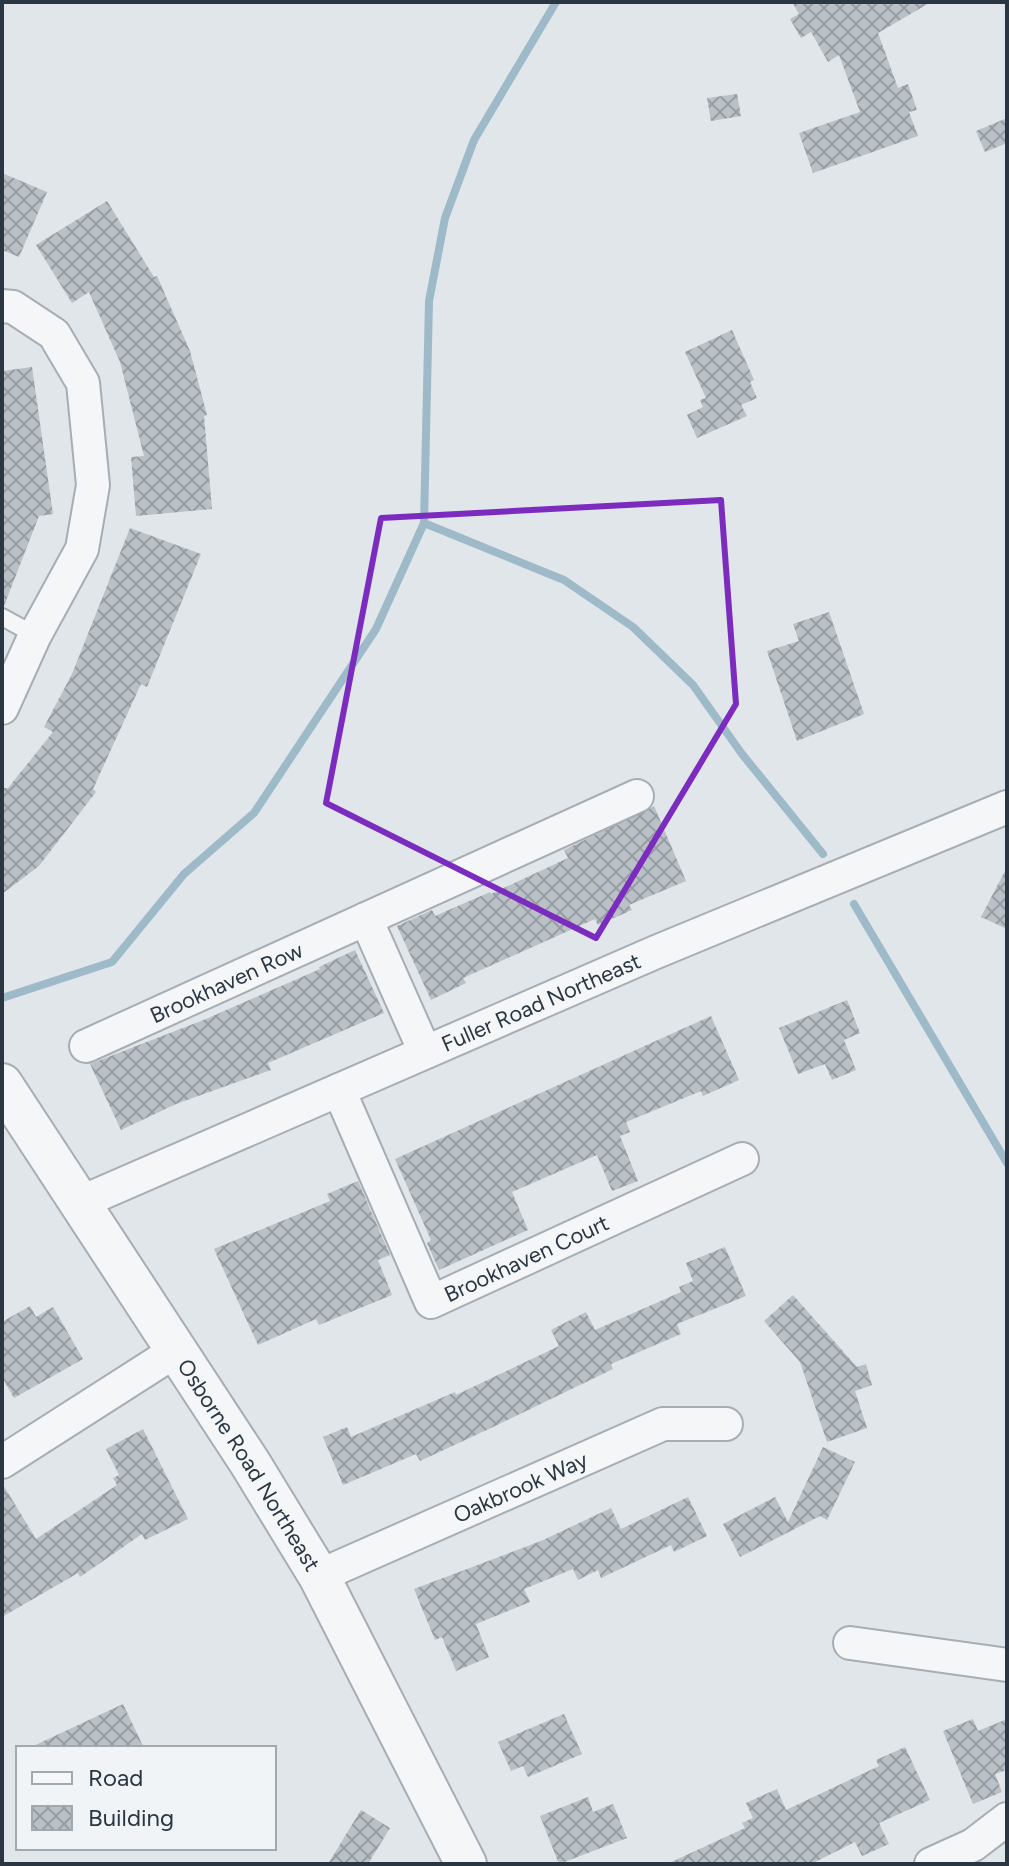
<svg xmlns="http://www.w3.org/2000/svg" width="1009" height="1866" font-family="Figtree,sans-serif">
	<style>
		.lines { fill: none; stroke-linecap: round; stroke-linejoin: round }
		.stream { stroke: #9ebac8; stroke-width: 8 }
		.building { fill: url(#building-cross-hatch) }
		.service-casing { stroke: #a6aeb4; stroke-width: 20 }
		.minor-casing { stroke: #a6aeb4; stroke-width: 36 }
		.tertiary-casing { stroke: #a6aeb4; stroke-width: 44 }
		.service { stroke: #f4f6f8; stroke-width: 16 }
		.minor { stroke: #f4f6f8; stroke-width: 32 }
		.tertiary { stroke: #f4f6f8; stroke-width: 40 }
		.marked { fill: none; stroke: #7b2cbf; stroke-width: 6; stroke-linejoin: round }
		.labels { text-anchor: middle; stroke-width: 6; stroke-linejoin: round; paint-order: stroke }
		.street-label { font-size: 22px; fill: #2a3641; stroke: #f1f4f7 }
	</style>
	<defs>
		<pattern id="building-cross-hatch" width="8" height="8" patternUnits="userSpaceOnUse" patternTransform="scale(2)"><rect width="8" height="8" fill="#b9c0c6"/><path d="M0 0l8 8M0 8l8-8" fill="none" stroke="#979da2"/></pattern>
	</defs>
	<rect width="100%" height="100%" fill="#e1e6ea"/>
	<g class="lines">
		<!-- stream -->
		<g class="stream">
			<path d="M 424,523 L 564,580 L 633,627 L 693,685 L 742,754 L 823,854"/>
			<path d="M 854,904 L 1007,1163"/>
			<path d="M 2,998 L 112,962 L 184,874 L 254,813 L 376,629 L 424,523 L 429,301 L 445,218 L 474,140 L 556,2"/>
		</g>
	</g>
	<!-- building -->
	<g class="building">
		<path d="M 792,2 L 931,2 L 878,33 L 898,88 L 908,84 L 917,110 L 909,112 L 918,136 L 813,173 L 799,133 L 860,112 L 839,55 L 828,62 L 811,32 L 801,38 L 790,19 L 799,14 Z"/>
		<path d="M 737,94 L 741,116 L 711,121 L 707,98 Z"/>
		<path d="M 1007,118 L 1007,143 L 985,152 L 976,131 Z"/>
		<path d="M 2,173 L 47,192 L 19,257 L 2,250 Z"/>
		<path d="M 107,201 L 154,277 L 157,276 L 190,351 L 207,415 L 204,416 L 212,509 L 136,516 L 131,457 L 144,456 L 120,362 L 89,292 L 72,303 L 36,245 Z"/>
		<path d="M 732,330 L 754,380 L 750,382 L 757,398 L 741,405 L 747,416 L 697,438 L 687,415 L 703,407 L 700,400 L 706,398 L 685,352 Z"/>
		<path d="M 32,367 L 53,514 L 39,516 L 4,606 L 2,371 Z"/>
		<path d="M 130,528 L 201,554 L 147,687 L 141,684 L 93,789 L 96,792 L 39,866 L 2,894 L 2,788 L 8,788 L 53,732 L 44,727 L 72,674 Z"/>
		<path d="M 829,612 L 864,714 L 797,741 L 767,651 L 799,641 L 793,624 Z"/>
		<path d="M 654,806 L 686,881 L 629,905 L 632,910 L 598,925 L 595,919 L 463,978 L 466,983 L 431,1000 L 397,926 L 432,910 L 435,916 L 490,892 L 491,894 L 568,858 L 564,850 Z"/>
		<path d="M 1007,867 L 1007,929 L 981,917 Z"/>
		<path d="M 355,950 L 384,1013 L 268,1063 L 271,1070 L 176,1104 L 121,1130 L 90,1064 L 206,1019 L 320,969 L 319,967 Z"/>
		<path d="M 847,1000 L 860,1033 L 844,1040 L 856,1070 L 832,1080 L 825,1064 L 798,1074 L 779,1028 Z"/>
		<path d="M 711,1016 L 739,1080 L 703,1096 L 701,1091 L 626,1122 L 630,1132 L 620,1136 L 638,1181 L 612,1191 L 597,1155 L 512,1192 L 528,1230 L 439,1270 L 427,1243 L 431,1240 L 395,1159 Z"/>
		<path d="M 358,1181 L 390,1255 L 378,1260 L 392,1295 L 319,1325 L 316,1319 L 258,1345 L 214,1249 L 330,1201 L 327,1194 Z"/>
		<path d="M 725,1247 L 746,1296 L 677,1324 L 681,1334 L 611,1364 L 613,1369 L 491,1428 L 420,1461 L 416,1454 L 343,1485 L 323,1437 L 347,1427 L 351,1437 L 455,1392 L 456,1395 L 559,1346 L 551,1330 L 586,1312 L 595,1330 L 681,1292 L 679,1287 L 693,1281 L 686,1263 Z"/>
		<path d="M 793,1295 L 857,1367 L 866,1364 L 872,1385 L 855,1391 L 867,1428 L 827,1442 L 800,1362 L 764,1321 Z"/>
		<path d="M 30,1306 L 36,1317 L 53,1307 L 83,1359 L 14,1398 L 2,1377 L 2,1322 Z"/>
		<path d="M 143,1429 L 188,1519 L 145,1540 L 142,1534 L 80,1577 L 78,1573 L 2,1617 L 2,1483 L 36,1539 L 117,1485 L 113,1478 L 119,1475 L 106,1449 Z"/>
		<path d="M 823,1447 L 855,1462 L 827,1520 L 820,1516 L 740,1557 L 723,1524 L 775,1497 L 788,1522 Z"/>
		<path d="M 688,1497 L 707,1536 L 674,1552 L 671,1545 L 601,1578 L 598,1570 L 578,1580 L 573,1569 L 524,1589 L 530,1602 L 476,1624 L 489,1657 L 456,1671 L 442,1637 L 435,1640 L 414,1589 L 541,1541 L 611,1508 L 621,1529 Z"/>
		<path d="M 123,1704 L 144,1748 L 29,1748 Z"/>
		<path d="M 564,1714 L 582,1754 L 528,1777 L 523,1766 L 511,1771 L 498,1742 Z"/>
		<path d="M 973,1719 L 978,1731 L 1007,1719 L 1007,1770 L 995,1774 L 1002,1792 L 973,1804 L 943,1731 Z"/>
		<path d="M 905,1747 L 930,1800 L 879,1823 L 889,1844 L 862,1856 L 855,1842 L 811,1864 L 667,1864 L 745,1828 L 742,1823 L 753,1818 L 746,1803 L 777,1789 L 786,1810 L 879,1766 L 876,1760 Z"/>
		<path d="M 588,1797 L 593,1812 L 613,1804 L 627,1838 L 559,1864 L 540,1816 Z"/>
		<path d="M 361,1810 L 390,1828 L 368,1864 L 328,1864 Z"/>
	</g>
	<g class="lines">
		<!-- service casing -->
		<g class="service-casing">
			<path id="service" d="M 2,617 L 35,635"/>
		</g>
		<!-- minor casing -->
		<g class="minor-casing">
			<g id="minor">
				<path d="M 2,306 L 13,307 L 54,334 L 83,383 L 93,485 L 82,549 L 35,635 L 2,708"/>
				<path d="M 366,919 L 425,1052"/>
				<path id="s1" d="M 86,1046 L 637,796"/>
				<path id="s2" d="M 339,1090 L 431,1302 L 742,1159"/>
				<path id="s3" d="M 77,1204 L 656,952 L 1007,807"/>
				<path d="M 2,1462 L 174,1352"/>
				<path id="s4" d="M 319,1576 L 663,1424 L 726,1424"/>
				<path d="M 850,1643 L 1007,1665"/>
				<path d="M 931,1864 L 973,1845 L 1007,1819"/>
			</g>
		</g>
		<!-- tertiary casing -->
		<g class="tertiary-casing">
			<g id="tertiary">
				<path id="s5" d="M 2,1084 L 250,1463 L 319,1576 L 466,1864"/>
			</g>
		</g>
		<!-- service -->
		<use href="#service" class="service"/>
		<!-- minor -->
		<use href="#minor" class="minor"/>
		<!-- tertiary -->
		<use href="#tertiary" class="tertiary"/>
	</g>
	<!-- marked area -->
	<path class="marked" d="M 721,500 L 736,704 L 596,938 L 326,803 L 381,518 Z"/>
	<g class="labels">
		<!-- street labels -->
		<g class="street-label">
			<text dy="8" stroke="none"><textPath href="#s1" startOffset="154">Brookhaven Row</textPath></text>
			<text dy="8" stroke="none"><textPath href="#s3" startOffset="506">Fuller Road Northeast</textPath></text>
			<text dy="8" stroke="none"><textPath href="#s2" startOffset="336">Brookhaven Court</textPath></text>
			<text dy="8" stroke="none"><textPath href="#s5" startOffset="454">Osborne Road Northeast</textPath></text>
			<text dy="8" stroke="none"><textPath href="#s4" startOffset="220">Oakbrook Way</textPath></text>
		</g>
	</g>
	<!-- border -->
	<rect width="1009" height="1866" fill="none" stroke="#2a3641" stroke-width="8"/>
	<!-- legend -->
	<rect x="16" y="1746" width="260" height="104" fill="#f1f4f7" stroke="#a1a8ae" stroke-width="2"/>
	<rect x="32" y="1772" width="40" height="12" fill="#f4f6f8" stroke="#a1a8ae" stroke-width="2"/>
	<text x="88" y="1786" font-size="24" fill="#2a3641">Road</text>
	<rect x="32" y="1806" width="40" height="24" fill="url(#building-cross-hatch)" stroke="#a1a8ae" stroke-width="2"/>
	<text x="88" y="1826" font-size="24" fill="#2a3641">Building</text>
</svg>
